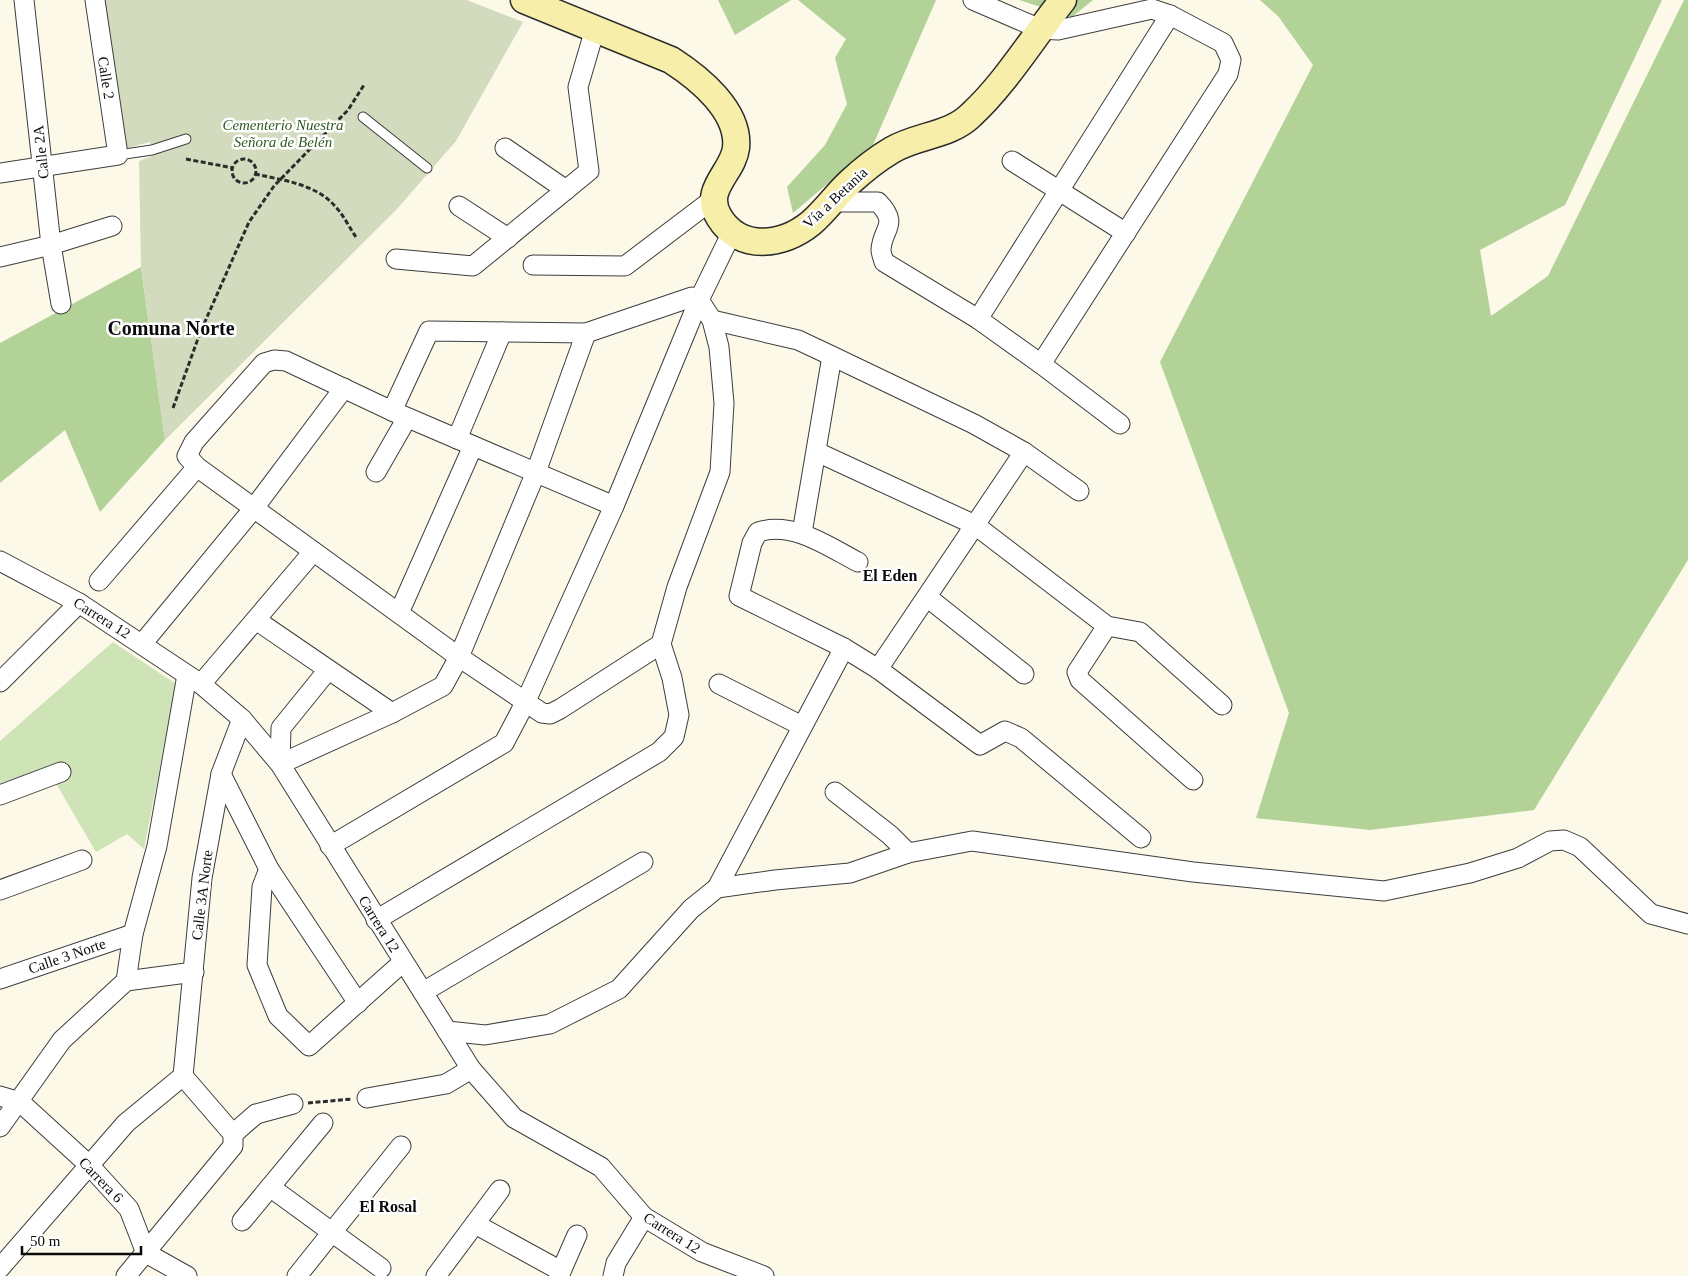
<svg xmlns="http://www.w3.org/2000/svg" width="1688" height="1276" font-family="'Times New Roman',serif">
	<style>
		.green { fill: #cee3b6 }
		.forest { fill: #b2d297 }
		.cemetery { fill: #d2dbbd }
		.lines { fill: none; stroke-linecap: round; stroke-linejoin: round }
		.lane-casing { stroke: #3d3d3d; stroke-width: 11 }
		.street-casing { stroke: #3d3d3d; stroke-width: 21 }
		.secondary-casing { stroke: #2c2c2c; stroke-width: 29 }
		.path { stroke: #2c2c2c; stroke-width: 3; stroke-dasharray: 5 2.5; stroke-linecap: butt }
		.lane { stroke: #fff; stroke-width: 9 }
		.street { stroke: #fff; stroke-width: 19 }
		.secondary { stroke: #f7eea9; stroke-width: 26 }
		.labels { text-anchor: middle; stroke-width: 5; stroke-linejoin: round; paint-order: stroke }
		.street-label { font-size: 15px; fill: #0a0a0a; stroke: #fff }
		.park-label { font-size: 15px; font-style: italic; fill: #2e5a21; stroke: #fff }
		.neighbourhood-label { font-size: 16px; font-weight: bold; fill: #0a0a0a; stroke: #fff }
		.district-label { font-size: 20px; font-weight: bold; fill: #0a0a0a; stroke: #fff }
	</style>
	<rect width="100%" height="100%" fill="#fdf9e9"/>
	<!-- green -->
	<path class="green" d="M 113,642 L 176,684 L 144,849 L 127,834 L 96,852 L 47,768 L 0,783 L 0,741 Z"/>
	<!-- forest -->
	<g class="forest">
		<path d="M 718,0 L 791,0 L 735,35 Z"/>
		<path d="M 798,0 L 936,0 L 873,145 L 793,213 L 787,187 L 825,145 L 847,104 L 835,58 L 846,39 Z"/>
		<path d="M 1019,0 L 1093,0 L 1072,17 Z"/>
		<path d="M 1260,0 L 1662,0 L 1565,205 L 1480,250 L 1491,316 L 1548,276 L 1684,0 L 1688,0 L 1688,560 L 1534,810 L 1370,830 L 1256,818 L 1289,713 L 1160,362 L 1313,65 L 1278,16 Z"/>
		<path d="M 141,267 L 165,440 L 100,512 L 65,430 L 0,483 L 0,343 Z"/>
	</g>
	<!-- cemetery -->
	<path class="cemetery" d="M 104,0 L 467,0 L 523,22 L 456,141 L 397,209 L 165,440 L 141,267 L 139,161 L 152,156 L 150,142 L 124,149 Z"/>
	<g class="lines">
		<!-- lane casing -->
		<g class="lane-casing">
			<g id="lane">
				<path d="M 363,117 L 427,168"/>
				<path d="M 118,155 L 152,150 L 186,139"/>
			</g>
		</g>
		<!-- street casing -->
		<g class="street-casing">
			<g id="street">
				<path d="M 24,0 L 51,245 L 61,304"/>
				<path d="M 973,0 L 1040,29 L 1058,30 L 1152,9 L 1170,15 L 1223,43 L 1231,60 L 1228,74 L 1041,364"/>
				<path d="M 505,148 L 566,190"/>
				<path d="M 1012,161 L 1126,233"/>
				<path d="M 0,173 L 118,155 L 95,0"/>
				<path d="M 830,202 L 878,202 C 900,225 882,228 881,250 C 881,253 883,258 884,262 L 978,319 L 1041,364 L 1120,424"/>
				<path d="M 459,206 L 508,238"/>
				<path d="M 0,257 L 51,245 L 112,226"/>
				<path d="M 396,259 L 473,266 L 589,171 L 578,87 L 595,29"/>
				<path d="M 533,265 L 625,266 L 712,200"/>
				<path d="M 978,319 L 1170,15"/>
				<path d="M 712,320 L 798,340 L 832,356 L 974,424 L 1024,452 L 1079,491"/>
				<path d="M 457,439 L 502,332"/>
				<path d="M 817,452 L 975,525 L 1107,626 L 1140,632 L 1222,705"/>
				<path d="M 376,472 L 407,418"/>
				<path d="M 614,506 L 392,411 L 286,361 L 274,360 L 264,363 L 194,442 L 187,456 L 197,467 L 459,657 L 542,713 L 550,714 L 560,709 L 661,644"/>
				<path d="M 802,533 L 832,356"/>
				<path d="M 0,561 L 79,603 L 201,684 L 242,719 L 280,764 L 471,1069 L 514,1118 L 601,1167 L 644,1217 L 702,1252 L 764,1276"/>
				<path d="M 858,562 C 827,546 793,521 758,532 L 752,543 L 739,596 L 844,648 L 878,669 L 980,745 L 1005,731 L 1021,738 L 1141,838"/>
				<path d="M 99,581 L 197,467"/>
				<path d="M 927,597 L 1024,674"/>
				<path d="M 399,613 L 473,446"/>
				<path d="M 256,620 L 392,713"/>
				<path d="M 1107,626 L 1077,672 L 1080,680 L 1193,780"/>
				<path d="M 142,644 L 254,508 L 344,388"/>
				<path d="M 878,669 L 1024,452"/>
				<path d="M 328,670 L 281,728 L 280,764 L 392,713 L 443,686 L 459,657 L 536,472 L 586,333"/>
				<path d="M 0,682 L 79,603"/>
				<path d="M 201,684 L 313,552"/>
				<path d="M 719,684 L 802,726"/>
				<path d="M 221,774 L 269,869 L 358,1003"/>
				<path d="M 835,792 L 890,835 L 908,853"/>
				<path d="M 0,795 L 61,772"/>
				<path d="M 330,846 L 504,743 L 525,703 L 614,506 L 699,300 L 732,232"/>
				<path d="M 269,869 L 262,887 L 257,965 L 278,1016 L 309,1046 L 403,962"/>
				<path d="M 717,888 L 844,648"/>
				<path d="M 0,890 L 82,860"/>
				<path d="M 376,920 L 659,752 L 674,737 L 679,715 L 672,678 L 661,644 L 677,587 L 720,472 L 724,403 L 719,347 L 712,320 L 699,300 L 692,297 L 586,333 L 429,331 L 392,411"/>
				<path d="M 0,979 L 133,934"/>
				<path d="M 126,981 L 133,934 L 157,846 L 187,675"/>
				<path d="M 423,992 L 643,862"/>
				<path d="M 447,1031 L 485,1035 L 550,1024 L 619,989 L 691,909 L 717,888 L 775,880 L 850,873 L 908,853 L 972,841 L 1193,872 L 1384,891 L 1470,873 L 1518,858 L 1550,841 L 1564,840 L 1580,847 L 1651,914 L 1688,924"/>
				<path d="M 183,1076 L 202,878 L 221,774 L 242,719"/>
				<path d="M 0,1096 L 20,1102 L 89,1165 L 129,1209 L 146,1253 L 187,1276"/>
				<path d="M 367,1098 L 446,1084 L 471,1069"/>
				<path d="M 0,1127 L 62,1040 L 126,981 L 194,972"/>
				<path d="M 233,1134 L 256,1114 L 293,1104"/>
				<path d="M 270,1187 L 381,1268"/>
				<path d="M 242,1221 L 323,1123"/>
				<path d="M 475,1224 L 561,1271"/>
				<path d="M 0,1268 L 126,1123 L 183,1076"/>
				<path d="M 126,1276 L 233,1146 L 233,1134 L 183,1076"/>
				<path d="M 297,1276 L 401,1146"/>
				<path d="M 436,1276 L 500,1190"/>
				<path d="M 559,1276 L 577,1235"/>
				<path d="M 613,1276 L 616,1263 L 644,1217"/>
			</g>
		</g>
		<!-- secondary casing -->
		<g class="secondary-casing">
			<path id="secondary" d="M 524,0 L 671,60 C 699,78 740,111 736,148 C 733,173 702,189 719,217 C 740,252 783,246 811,223 C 825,211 836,195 850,182 C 863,170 877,159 892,150 C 917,135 950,136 971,115 C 1005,84 1034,36 1063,0"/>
		</g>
		<!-- path -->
		<g class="path">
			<path d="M 186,159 L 233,168"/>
			<circle cx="244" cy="171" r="12"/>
			<path d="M 255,174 C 282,180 315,184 334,205 C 343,214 349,227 356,237"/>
			<path d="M 173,408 L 200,333 L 249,222 L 274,186 L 348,110 L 364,85"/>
			<path d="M 308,1103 L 352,1099"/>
		</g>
		<!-- lane -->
		<use href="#lane" class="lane"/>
		<!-- street -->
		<use href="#street" class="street"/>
		<!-- secondary -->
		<use href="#secondary" class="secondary"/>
	</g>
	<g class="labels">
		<!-- street labels -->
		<g class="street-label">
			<text transform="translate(106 78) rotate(81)" y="5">Calle 2</text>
			<text transform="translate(41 152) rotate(-96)" y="5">Calle 2A</text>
			<text transform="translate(835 198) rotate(-43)" y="5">Vía a Betania</text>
			<text transform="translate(102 618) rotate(32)" y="5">Carrera 12</text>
			<text transform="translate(202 895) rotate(-83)" y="5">Calle 3A Norte</text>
			<text transform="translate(379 924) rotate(58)" y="5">Carrera 12</text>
			<text transform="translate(67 956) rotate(-19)" y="5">Calle 3 Norte</text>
			<text transform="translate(101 1180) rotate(46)" y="5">Carrera 6</text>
			<text transform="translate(672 1233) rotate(32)" y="5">Carrera 12</text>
		</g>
		<!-- park labels -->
		<g class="park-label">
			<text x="283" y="130">Cementerio Nuestra<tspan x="283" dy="17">Señora de Belén</tspan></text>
		</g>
		<!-- neighbourhood labels -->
		<g class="neighbourhood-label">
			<text x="890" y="581">El Eden</text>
			<text x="388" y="1212">El Rosal</text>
		</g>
		<!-- district labels -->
		<g class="district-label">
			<text x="171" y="335">Comuna Norte</text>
		</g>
	</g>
	<!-- scale -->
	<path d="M22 1246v8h119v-8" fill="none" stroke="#0a0a0a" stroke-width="2.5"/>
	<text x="30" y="1246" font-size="15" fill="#0a0a0a" stroke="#ffffff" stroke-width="4" paint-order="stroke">50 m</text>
</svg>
